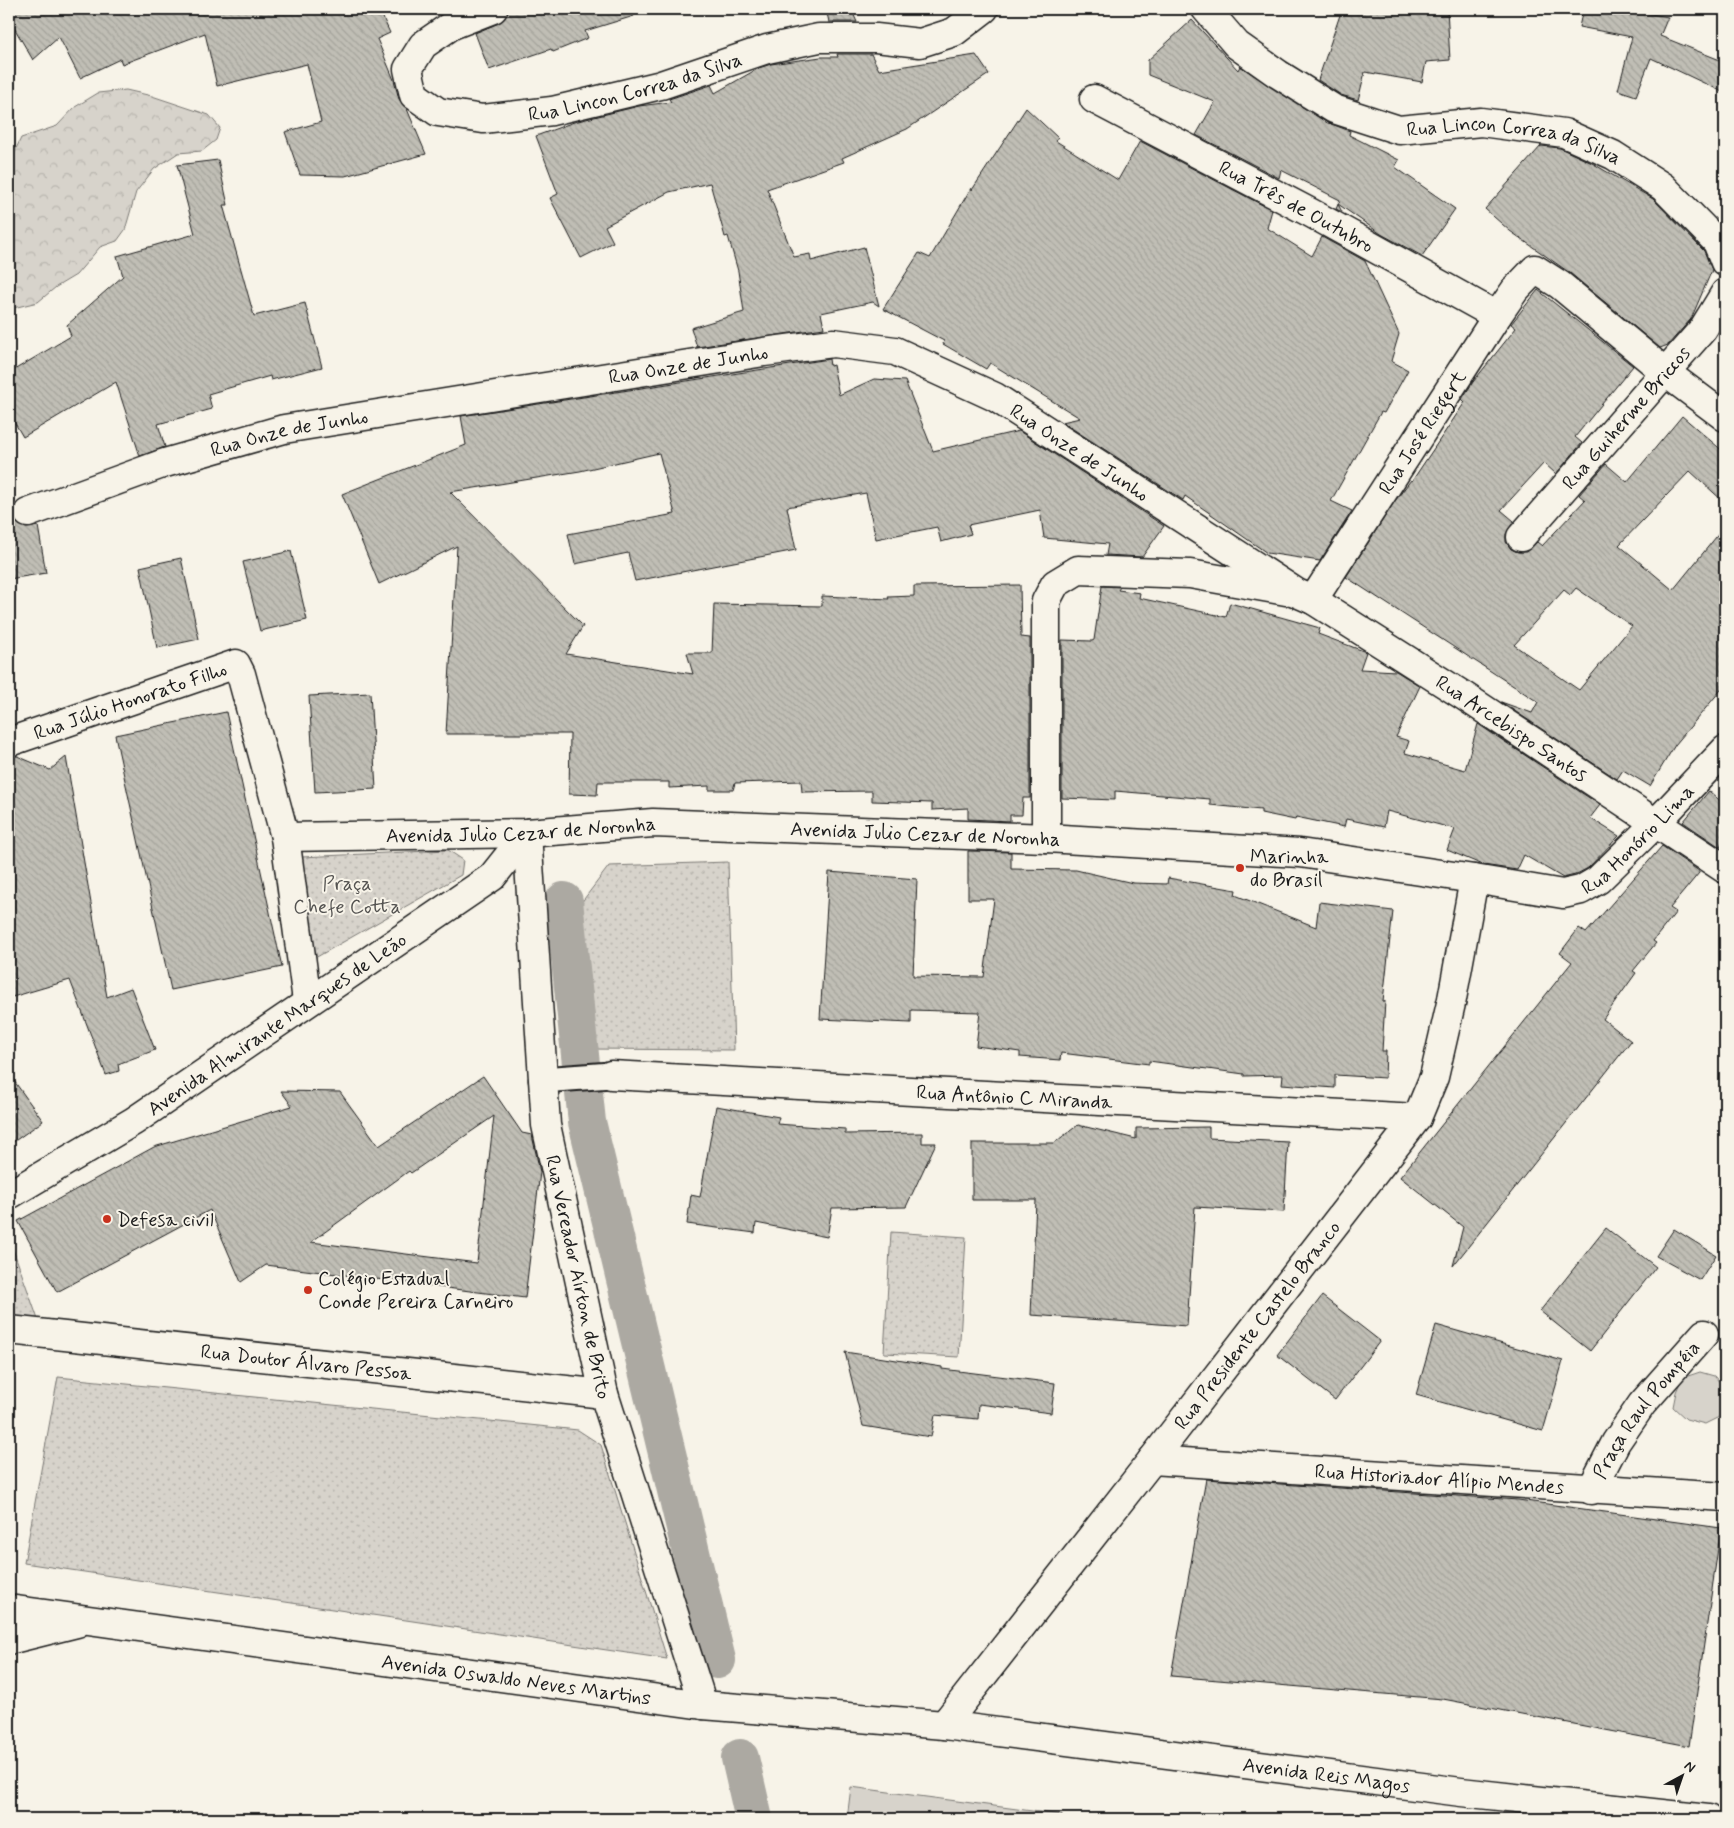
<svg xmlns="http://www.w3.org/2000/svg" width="1734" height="1828" font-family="Mynerve,sans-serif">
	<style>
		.grass { fill: url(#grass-dots); stroke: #7a7874 }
		.forest { fill: url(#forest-crowns); stroke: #7a7874 }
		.garden { fill: #d7d3cb; stroke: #7a7874 }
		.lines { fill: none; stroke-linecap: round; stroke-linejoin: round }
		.canal { stroke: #aca9a2; stroke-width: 38 }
		.building { fill: url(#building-back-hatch); stroke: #1c1c1c; fill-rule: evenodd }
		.pedestrian-casing { stroke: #1c1c1c; stroke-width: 29 }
		.minor-casing { stroke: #1c1c1c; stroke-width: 31 }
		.secondary-casing { stroke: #1c1c1c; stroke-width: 31 }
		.pedestrian { stroke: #f7f3e8; stroke-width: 25 }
		.minor { stroke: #f7f3e8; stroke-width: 28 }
		.secondary { stroke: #f7f3e8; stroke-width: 28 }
		.poi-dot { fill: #c8321e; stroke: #f7f3e8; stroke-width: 2 }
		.labels { text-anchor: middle; stroke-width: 4; stroke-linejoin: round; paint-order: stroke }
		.street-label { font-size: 20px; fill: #1c1c1c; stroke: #f7f3e8 }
		.poi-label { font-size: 20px; fill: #1c1c1c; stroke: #f7f3e8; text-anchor: start }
		.park-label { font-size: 20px; fill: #545351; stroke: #f7f3e8 }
	</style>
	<defs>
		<pattern id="grass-dots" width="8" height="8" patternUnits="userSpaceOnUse" patternTransform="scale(1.25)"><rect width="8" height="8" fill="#d7d3cb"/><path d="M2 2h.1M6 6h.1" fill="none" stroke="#b8b5ae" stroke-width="1.8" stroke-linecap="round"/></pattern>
		<pattern id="forest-crowns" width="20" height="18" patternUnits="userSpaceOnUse" patternTransform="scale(1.25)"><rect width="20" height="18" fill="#d7d3cb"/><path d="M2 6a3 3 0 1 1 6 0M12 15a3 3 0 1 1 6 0" fill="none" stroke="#b8b5ae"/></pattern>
		<pattern id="building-back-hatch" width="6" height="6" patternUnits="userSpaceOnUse" patternTransform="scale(1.25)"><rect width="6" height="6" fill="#c0beb5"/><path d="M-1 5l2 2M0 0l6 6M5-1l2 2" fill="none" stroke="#a4a39b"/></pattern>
	</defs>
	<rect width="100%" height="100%" fill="#f7f3e8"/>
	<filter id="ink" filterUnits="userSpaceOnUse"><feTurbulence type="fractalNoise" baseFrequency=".02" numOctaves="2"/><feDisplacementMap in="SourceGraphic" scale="10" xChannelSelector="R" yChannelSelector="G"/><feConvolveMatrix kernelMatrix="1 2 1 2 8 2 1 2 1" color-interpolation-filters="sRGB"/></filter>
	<g filter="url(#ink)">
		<!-- grass -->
		<g class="grass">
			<path d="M 448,850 L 463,860 L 461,875 L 315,958 L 302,857 Z"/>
			<path d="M 728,862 L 734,1050 L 589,1049 L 581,903 L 609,866 Z"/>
			<path d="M 891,1232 L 966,1237 L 959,1357 L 884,1353 Z"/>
			<path d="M 9,1238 L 40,1325 L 9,1322 Z"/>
			<path d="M 58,1377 L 578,1430 L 601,1445 L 667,1659 L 24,1563 Z"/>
		</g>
		<!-- forest -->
		<path class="forest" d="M 126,90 L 152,96 L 209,115 L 220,128 L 216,140 L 202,151 L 178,153 L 154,169 L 136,192 L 125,230 L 117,241 L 100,247 L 76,275 L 56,287 L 38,302 L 9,309 L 9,164 L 21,138 L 57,126 L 75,107 L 98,93 Z"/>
		<!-- garden -->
		<g class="garden">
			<path d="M 1700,1372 L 1714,1376 L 1725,1388 L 1719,1417 L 1705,1424 L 1686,1419 L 1673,1407 L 1676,1392 L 1682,1378 Z"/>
			<path d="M 851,1787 L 1062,1815 L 1061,1819 L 847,1819 Z"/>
		</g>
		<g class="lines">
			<!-- canal -->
			<g class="canal">
				<path d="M 564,901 L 587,1122 L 717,1660"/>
				<path d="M 740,1758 L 754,1819"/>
			</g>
		</g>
		<!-- building -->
		<g class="building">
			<path d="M 9,9 L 379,9 L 390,33 L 377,39 L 394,80 L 399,99 L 407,109 L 426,154 L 345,176 L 300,175 L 285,132 L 321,122 L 307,64 L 217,86 L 205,33 L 122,64 L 120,59 L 80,78 L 59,37 L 33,60 L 9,19 Z"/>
			<path d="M 508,9 L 632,9 L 634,16 L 585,31 L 588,38 L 553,52 L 551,49 L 489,70 L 475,33 L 499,23 L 505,18 Z"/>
			<path d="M 826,9 L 851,9 L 857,22 L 829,22 Z"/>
			<path d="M 1342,9 L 1447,9 L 1450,60 L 1426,62 L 1422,82 L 1365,72 L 1358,100 L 1341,95 L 1318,80 Z"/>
			<path d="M 1583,9 L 1623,9 L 1668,17 L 1660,36 L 1725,62 L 1725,93 L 1651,58 L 1636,96 L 1618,90 L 1632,37 L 1579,27 Z"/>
			<path d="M 1192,20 L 1238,70 L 1240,66 L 1326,122 L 1350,131 L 1349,135 L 1399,160 L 1395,167 L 1455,209 L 1422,256 L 1381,234 L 1338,204 L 1342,212 L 1336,209 L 1340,200 L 1281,170 L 1279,178 L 1196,135 L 1215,102 L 1148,75 L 1148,60 Z"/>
			<path d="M 837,54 L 871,54 L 879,70 L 976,55 L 989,74 L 907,129 L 842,158 L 844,162 L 767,189 L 794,257 L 810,254 L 811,261 L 864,247 L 879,306 L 873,302 L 821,313 L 824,328 L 697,347 L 691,328 L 744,312 L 738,271 L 728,236 L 725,237 L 710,183 L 669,192 L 605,226 L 613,242 L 581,258 L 550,198 L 558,194 L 536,136 L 574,122 L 639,106 L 671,102 L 669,99 L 711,85 L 715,93 L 759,68 L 771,64 L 821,57 L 838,57 Z"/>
			<path d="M 1026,108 L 1058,138 L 1056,141 L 1118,180 L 1140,141 L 1272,210 L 1267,228 L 1312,256 L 1322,237 L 1365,261 L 1399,334 L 1391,361 L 1408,370 L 1384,413 L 1381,412 L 1331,501 L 1352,511 L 1320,561 L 1267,553 L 1185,496 L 1183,500 L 1062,422 L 1080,418 L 990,363 L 986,369 L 943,344 L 944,341 L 883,309 L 919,253 L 930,258 L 971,188 L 972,190 Z"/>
			<path d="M 1541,146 L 1560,148 L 1592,163 L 1653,199 L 1704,251 L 1712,270 L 1691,319 L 1668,345 L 1660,348 L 1570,273 L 1510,231 L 1485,209 Z"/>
			<path d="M 218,160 L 228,205 L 223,205 L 254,316 L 305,303 L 322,367 L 271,380 L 270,376 L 208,394 L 212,409 L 158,424 L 165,447 L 140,456 L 116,382 L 23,437 L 9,413 L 9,373 L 71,336 L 67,325 L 123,276 L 117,256 L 195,234 L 177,165 Z"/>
			<path d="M 1538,290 L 1633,366 L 1575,437 L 1582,443 L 1556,474 L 1544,463 L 1501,510 L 1514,521 L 1506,534 L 1506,542 L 1511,549 L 1518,552 L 1526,552 L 1537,542 L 1542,546 L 1585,500 L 1579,495 L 1606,464 L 1627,482 L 1682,416 L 1725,453 L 1725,503 L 1690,471 L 1619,545 L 1673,590 L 1725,526 L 1725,685 L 1675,745 L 1650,786 L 1623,770 L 1617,779 L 1501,702 L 1532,713 L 1538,702 L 1346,577 L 1395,501 L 1411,480 L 1412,481 L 1465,402 L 1462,399 L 1473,382 L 1516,328 L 1511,324 ZM 1576,588 L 1632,626 L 1579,690 L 1514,645 L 1564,590 L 1570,595 Z"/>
			<path d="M 829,359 L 830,366 L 833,365 L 839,395 L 874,379 L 905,381 L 933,451 L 1019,431 L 1164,526 L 1142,557 L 1106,555 L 1108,544 L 1044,538 L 1040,510 L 968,525 L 971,534 L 941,542 L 937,527 L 876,539 L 866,493 L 787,507 L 796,550 L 635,581 L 628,553 L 575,564 L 568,534 L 675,514 L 659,453 L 580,471 L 450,492 L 583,626 L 566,654 L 693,674 L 687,653 L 712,653 L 714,604 L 822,606 L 822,596 L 889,599 L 888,597 L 914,596 L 914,586 L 1020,585 L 1021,637 L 1030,638 L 1030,798 L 1023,798 L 1022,815 L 1010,815 L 1010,821 L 968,819 L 968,808 L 932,810 L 932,803 L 872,801 L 872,791 L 802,792 L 801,781 L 735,783 L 733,790 L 709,790 L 709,786 L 669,788 L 669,782 L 598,782 L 597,795 L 569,794 L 570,734 L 446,734 L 457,546 L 379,584 L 342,494 L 466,445 L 461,416 Z"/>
			<path d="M 16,522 L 26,528 L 38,526 L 46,573 L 9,579 L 9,523 Z"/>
			<path d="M 291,551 L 307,620 L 260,631 L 243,562 Z"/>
			<path d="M 181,558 L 199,639 L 157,648 L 140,567 Z"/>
			<path d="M 1102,586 L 1120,587 L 1118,590 L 1140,593 L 1139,598 L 1226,617 L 1230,603 L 1320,628 L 1318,634 L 1366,652 L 1360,669 L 1396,671 L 1420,686 L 1396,737 L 1409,741 L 1405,753 L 1465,770 L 1478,724 L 1600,805 L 1590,818 L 1619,836 L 1588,868 L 1575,875 L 1563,878 L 1524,855 L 1517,870 L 1483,865 L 1447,850 L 1455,829 L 1387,811 L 1384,827 L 1346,819 L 1344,827 L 1296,817 L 1295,820 L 1261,813 L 1261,810 L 1210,805 L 1210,799 L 1115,791 L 1115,800 L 1062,798 L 1062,640 L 1092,641 L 1094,640 Z"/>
			<path d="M 370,693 L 376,789 L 315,792 L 309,696 Z"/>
			<path d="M 226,712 L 282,967 L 171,990 L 115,735 Z"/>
			<path d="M 17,756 L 50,770 L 66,757 L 107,997 L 131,988 L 155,1050 L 118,1064 L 119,1071 L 106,1075 L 70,980 L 9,998 L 9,757 Z"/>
			<path d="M 1709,791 L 1725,805 L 1725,840 L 1720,847 L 1683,822 Z"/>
			<path d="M 1662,846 L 1699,871 L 1699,873 L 1670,908 L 1676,912 L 1653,941 L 1656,943 L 1633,971 L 1636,973 L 1603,1019 L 1631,1041 L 1453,1266 L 1463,1227 L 1400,1177 L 1572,962 L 1560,953 L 1579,928 L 1586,933 Z"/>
			<path d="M 968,851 L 1011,852 L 1011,869 L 1076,870 L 1133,883 L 1167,884 L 1168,878 L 1236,890 L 1235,895 L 1316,927 L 1319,902 L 1393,911 L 1383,1001 L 1385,1001 L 1382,1051 L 1386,1051 L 1385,1078 L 1335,1075 L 1335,1088 L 1282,1084 L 1283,1075 L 1244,1076 L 1244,1074 L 1149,1061 L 1149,1064 L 1061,1053 L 1060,1060 L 1020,1057 L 1020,1052 L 976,1046 L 980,1012 L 911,1010 L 911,1023 L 820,1019 L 829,872 L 917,879 L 913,976 L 984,977 L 994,899 L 968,899 Z"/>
			<path d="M 9,1074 L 43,1121 L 9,1145 Z"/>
			<path d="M 483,1076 L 522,1133 L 532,1135 L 540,1172 L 525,1298 L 266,1265 L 241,1282 L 210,1210 L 57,1292 L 18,1221 L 154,1147 L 292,1106 L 281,1091 L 340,1092 L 379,1146 ZM 494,1116 L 477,1263 L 311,1242 L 409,1171 L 411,1173 Z"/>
			<path d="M 716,1106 L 779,1117 L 777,1124 L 845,1129 L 845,1134 L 922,1133 L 922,1143 L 936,1143 L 906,1207 L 832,1208 L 827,1237 L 756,1223 L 755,1233 L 687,1224 L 691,1195 L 700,1197 Z"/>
			<path d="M 1078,1125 L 1136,1139 L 1136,1128 L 1209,1127 L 1209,1138 L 1288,1142 L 1284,1212 L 1195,1207 L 1187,1326 L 1031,1315 L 1036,1200 L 972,1200 L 972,1143 L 1054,1143 Z"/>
			<path d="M 1606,1228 L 1656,1267 L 1590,1351 L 1540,1311 Z"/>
			<path d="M 1674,1229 L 1716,1255 L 1700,1280 L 1656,1256 Z"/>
			<path d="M 1322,1296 L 1380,1341 L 1335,1400 L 1277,1355 Z"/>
			<path d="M 1436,1325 L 1563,1361 L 1543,1431 L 1416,1395 Z"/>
			<path d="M 845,1352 L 942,1367 L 942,1369 L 1055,1383 L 1051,1413 L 979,1404 L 978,1419 L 935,1415 L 931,1437 L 863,1426 Z"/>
			<path d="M 1206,1479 L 1518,1500 L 1721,1528 L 1689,1746 L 1443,1699 L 1171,1676 Z"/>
		</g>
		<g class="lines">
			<!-- pedestrian casing -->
			<g class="pedestrian-casing">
				<path id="pedestrian" d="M 542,1080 L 611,1075"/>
			</g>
			<!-- minor casing -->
			<g class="minor-casing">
				<g id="minor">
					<path id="s1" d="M 493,9 L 452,25 L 423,45 L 408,69 L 414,95 L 438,112 L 483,119 L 552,111 L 661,85 L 767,49 L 819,38 L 876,38 L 920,43 L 954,32 L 984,9"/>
					<path id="s2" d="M 1206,9 L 1237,45 L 1278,74 L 1334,109 L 1399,130 L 1481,122 L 1564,133 L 1613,155 L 1663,187 L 1717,242 L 1725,262"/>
					<path id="s3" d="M 1094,99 L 1311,213 L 1497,316"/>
					<path id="s4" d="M 28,513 L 165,463 L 284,429 L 764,352 L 833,343 L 895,351 L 995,397 L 1297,593 L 1313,600 L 1464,696 L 1725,869"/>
					<path id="s5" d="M 1521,537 L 1703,329 L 1725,293"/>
					<path id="s6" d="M 1313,600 L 1497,316 L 1515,290 L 1535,269 L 1560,285 L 1665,372 L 1725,417"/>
					<path id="s7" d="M 9,742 L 236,664 L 241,674 L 285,837 L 307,1001"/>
					<path id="s8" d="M 527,833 L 546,1125 L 604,1394 L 703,1705"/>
					<path id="s9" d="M 285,837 L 527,833 L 653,823 L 1046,838 L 1300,853 L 1474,879"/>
					<path d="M 1046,838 L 1046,601 L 1055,584 L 1078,570 L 1190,574 L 1286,591"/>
					<path id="s10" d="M 611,1075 L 1417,1118"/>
					<path id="s11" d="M 9,1195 L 134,1121 L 492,877 L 527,833"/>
					<path id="s12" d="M 9,1330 L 604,1394"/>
					<path id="s13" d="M 1152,1460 L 1725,1497"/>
					<path id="s14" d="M 1591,1490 L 1616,1442 L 1642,1404 L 1704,1334"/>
				</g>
			</g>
			<!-- secondary casing -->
			<g class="secondary-casing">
				<g id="secondary">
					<path id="s15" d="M 9,1609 L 703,1705 L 944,1725 L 1461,1792 L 1708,1819"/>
					<path d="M 9,1640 L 77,1623"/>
					<path id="s16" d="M 944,1725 L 1152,1460 L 1417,1118 L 1434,1077 L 1452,999 L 1474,879 L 1563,894 L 1581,890 L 1598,880 L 1655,824 L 1725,750"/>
				</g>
			</g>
			<!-- pedestrian -->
			<use href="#pedestrian" class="pedestrian"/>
			<!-- minor -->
			<use href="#minor" class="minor"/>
			<!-- secondary -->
			<use href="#secondary" class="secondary"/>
		</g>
	</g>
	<!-- markers -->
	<g class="poi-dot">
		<circle cx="1240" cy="868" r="5"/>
		<circle cx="107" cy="1219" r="5"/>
		<circle cx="308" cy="1290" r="5"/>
	</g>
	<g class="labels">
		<!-- street labels -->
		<g class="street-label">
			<text dy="7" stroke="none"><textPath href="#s1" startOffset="365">Rua Lincon Correa da Silva</textPath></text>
			<text dy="7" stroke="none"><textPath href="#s2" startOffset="350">Rua Lincon Correa da Silva</textPath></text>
			<text dy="7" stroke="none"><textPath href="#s3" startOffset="229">Rua Três de Outubro</textPath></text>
			<text dy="7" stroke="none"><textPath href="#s4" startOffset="679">Rua Onze de Junho</textPath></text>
			<text dy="7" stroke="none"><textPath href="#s5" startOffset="159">Rua Guiherme Briccos</textPath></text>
			<text dy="7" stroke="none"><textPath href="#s6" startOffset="200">Rua José Riegert</textPath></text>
			<text dy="7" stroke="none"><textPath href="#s4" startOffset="274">Rua Onze de Junho</textPath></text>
			<text dy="7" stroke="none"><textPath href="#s4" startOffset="1099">Rua Onze de Junho</textPath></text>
			<text dy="7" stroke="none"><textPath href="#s7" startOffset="128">Rua Júlio Honorato Filho</textPath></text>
			<text dy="7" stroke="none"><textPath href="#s4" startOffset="1612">Rua Arcebispo Santos</textPath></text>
			<text dy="7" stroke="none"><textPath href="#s9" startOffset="236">Avenida Julio Cezar de Noronha</textPath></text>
			<text dy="7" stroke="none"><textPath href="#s9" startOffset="641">Avenida Julio Cezar de Noronha</textPath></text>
			<text dy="7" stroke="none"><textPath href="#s16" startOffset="1201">Rua Honório Lima</textPath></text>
			<text dy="7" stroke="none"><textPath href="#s11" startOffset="318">Avenida Almirante Marques de Leão</textPath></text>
			<text dy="7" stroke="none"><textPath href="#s10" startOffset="404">Rua Antônio C Miranda</textPath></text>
			<text dy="7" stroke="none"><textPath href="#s8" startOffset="448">Rua Vereador Aírton de Brito</textPath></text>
			<text dy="7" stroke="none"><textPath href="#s16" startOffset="508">Rua Presidente Castelo Branco</textPath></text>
			<text dy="7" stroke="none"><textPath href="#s12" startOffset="299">Rua Doutor Álvaro Pessoa</textPath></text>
			<text dy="7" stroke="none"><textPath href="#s14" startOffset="98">Praça Raul Pompéia</textPath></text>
			<text dy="7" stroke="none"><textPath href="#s13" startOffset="288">Rua Historiador Alípio Mendes</textPath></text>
			<text dy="7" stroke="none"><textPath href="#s15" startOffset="512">Avenida Oswaldo Neves Martins</textPath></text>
			<text dy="7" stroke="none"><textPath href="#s15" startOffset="1328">Avenida Reis Magos</textPath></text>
		</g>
		<!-- poi labels -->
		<g class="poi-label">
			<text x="1250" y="863">Marinha<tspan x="1250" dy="23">do Brasil</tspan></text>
			<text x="117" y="1226">Defesa civil</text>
			<text x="318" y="1285">Colégio Estadual<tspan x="318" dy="23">Conde Pereira Carneiro</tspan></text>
		</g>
		<!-- park labels -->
		<g class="park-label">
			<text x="347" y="890">Praça<tspan x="347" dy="23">Chefe Cotta</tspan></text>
		</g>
	</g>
	<!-- margin -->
	<rect width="1734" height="1828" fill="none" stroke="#f7f3e8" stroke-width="30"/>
	<rect x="15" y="15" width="1704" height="1798" fill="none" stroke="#1c1c1c" stroke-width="2" filter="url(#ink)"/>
	<!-- north arrow -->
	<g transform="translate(1682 1776) rotate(40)" stroke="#f7f3e8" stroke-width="4" paint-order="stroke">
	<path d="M0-4L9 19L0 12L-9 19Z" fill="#1c1c1c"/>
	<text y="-8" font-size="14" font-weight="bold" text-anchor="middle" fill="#1c1c1c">N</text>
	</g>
</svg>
